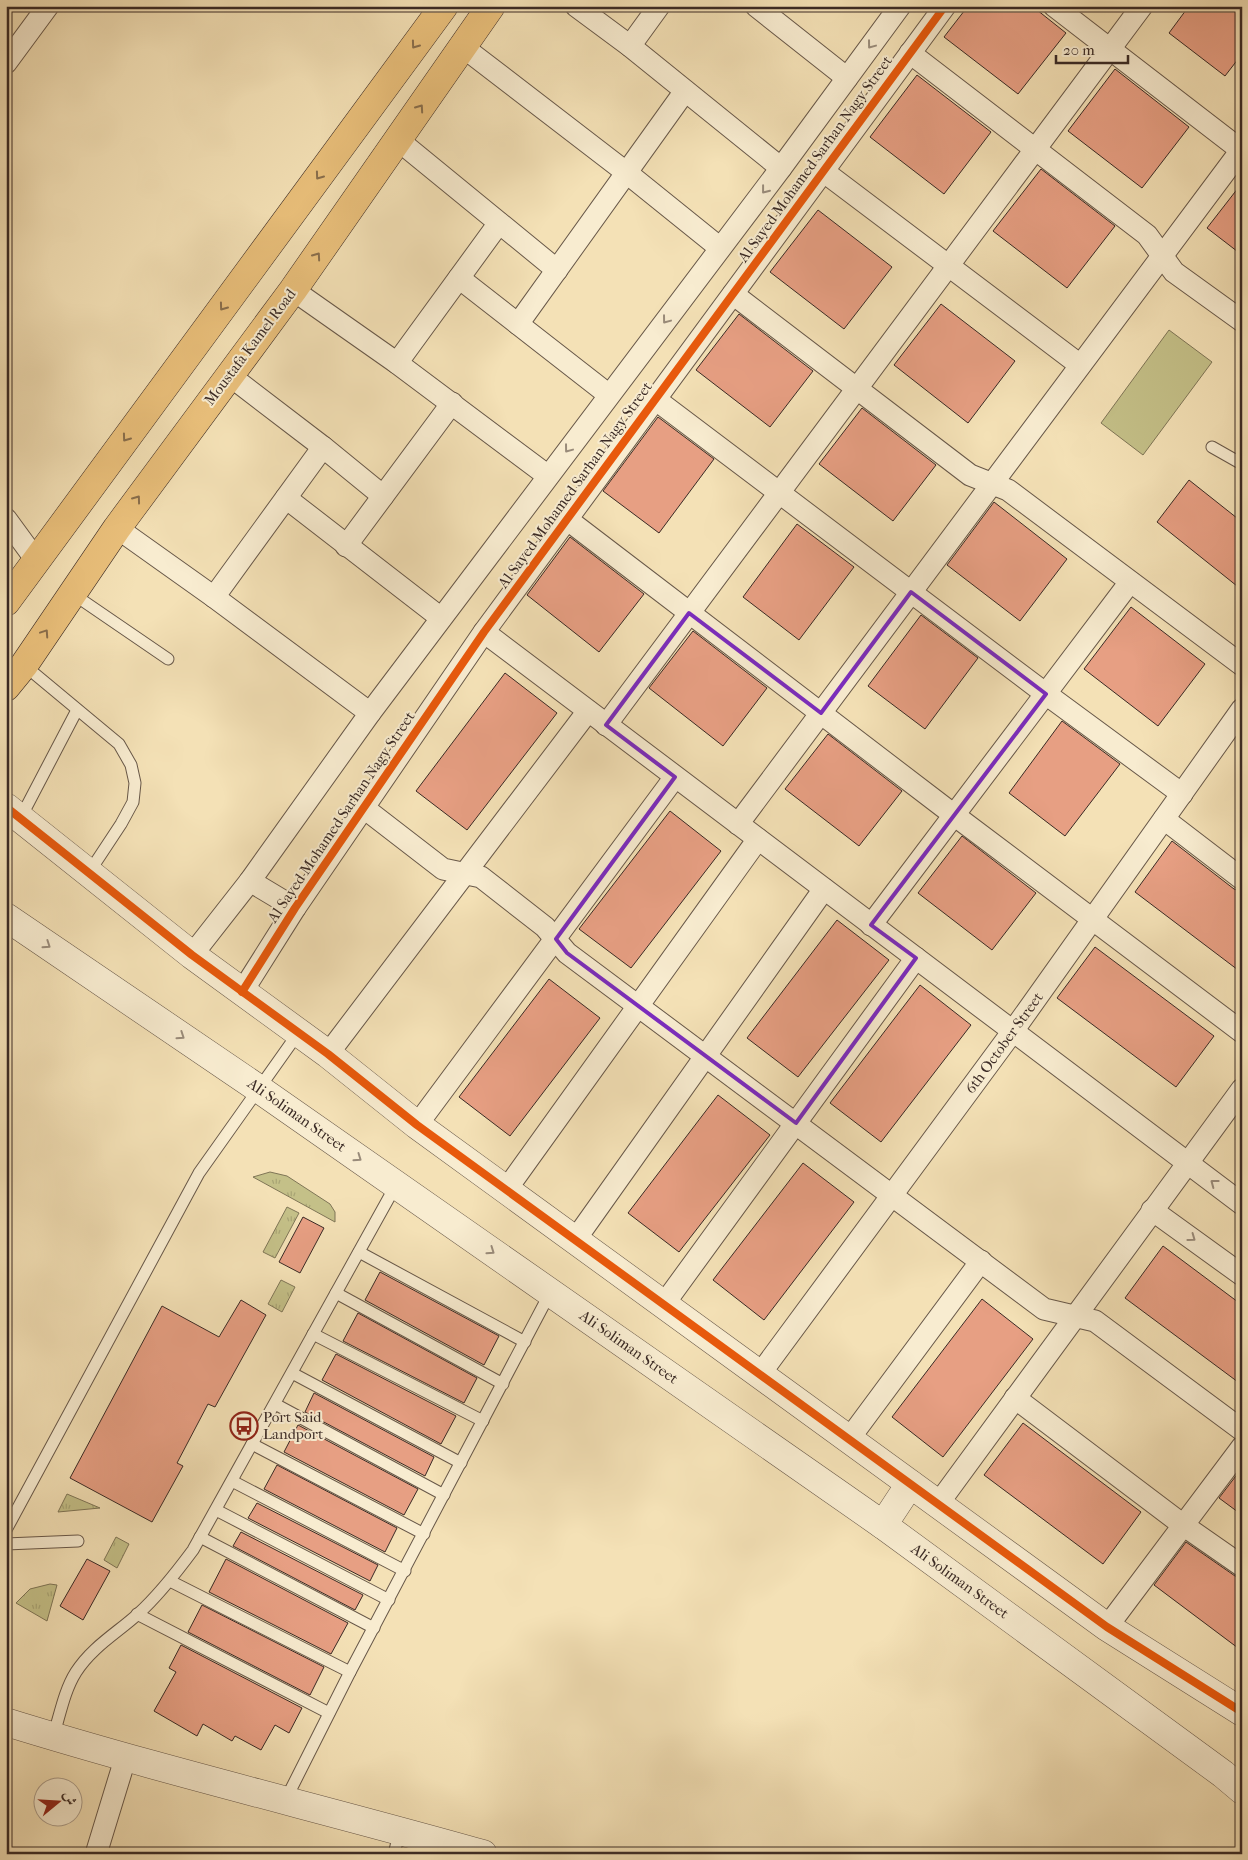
<svg xmlns="http://www.w3.org/2000/svg" width="1248" height="1860" font-family="'IM FELL French Canon',Amiri,serif">
	<style>
		.grass { fill: url(#grass-tufts); stroke: #7f7556 }
		.pitch { fill: #c4c088; stroke: #7f7556 }
		.building { fill: #e79f83; stroke: #3a2a25 }
		.lines { fill: none; stroke-linecap: round; stroke-linejoin: round }
		.service-casing { stroke: #685849; stroke-width: 13 }
		.minor-casing { stroke: #685849; stroke-width: 23 }
		.tertiary-casing { stroke: #685849; stroke-width: 29 }
		.primary-casing { stroke: #3a2a25; stroke-width: 29 }
		.service { stroke: #f8ecd0; stroke-width: 11 }
		.minor { stroke: #f8ecd0; stroke-width: 21 }
		.tertiary { stroke: #f8ecd0; stroke-width: 28 }
		.primary { stroke: #eac07b; stroke-width: 28 }
		.cycleway-casing { stroke: #f8ecd0; stroke-width: 11 }
		.cycleway { stroke: #e8590c; stroke-width: 8 }
		.oneway { stroke: #896e4c }
		.oneway2 { stroke: #998b7a }
		.marked { fill: none; stroke: #7b2cbf; stroke-width: 4; stroke-linejoin: round }
		.labels { text-anchor: middle; stroke-width: 4; stroke-linejoin: round; paint-order: stroke }
		.street-label { font-size: 15px; fill: #3a2a25; stroke: #f8ecd0 }
		.poi-label { font-size: 15px; fill: #3a2a25; stroke: #f8ecd0; text-anchor: start }
	</style>
	<defs>
		<pattern id="grass-tufts" width="24" height="20" patternUnits="userSpaceOnUse" patternTransform="scale(1.25)"><rect width="24" height="20" fill="#c4c088"/><path d="M3 7l-1-3M5 7V3M7 7l1-3M15 17l-1-3M17 17v-4M19 17l1-3" fill="none" stroke="#a9a575"/></pattern>
	</defs>
	<rect width="100%" height="100%" fill="#f4e1b6"/>
	<filter id="stains"><feTurbulence type="fractalNoise" baseFrequency=".004" numOctaves="4"/><feColorMatrix values="0 0 0 0 .2 0 0 0 0 .09 0 0 0 0 .02 0 0 0 .5 -.17"/></filter>
	<radialGradient id="worn" r=".72"><stop offset=".6" stop-color="#630" stop-opacity="0"/><stop offset="1" stop-color="#630" stop-opacity=".3"/></radialGradient>
	<!-- grass -->
	<g class="grass">
		<path d="M 270,1172 L 287,1176 L 330,1204 L 335,1212 L 335,1222 L 253,1177 Z"/>
		<path d="M 287,1207 L 299,1213 L 275,1258 L 263,1252 Z"/>
		<path d="M 281,1280 L 295,1287 L 282,1312 L 268,1304 Z"/>
		<path d="M 67,1494 L 100,1508 L 58,1512 Z"/>
		<path d="M 116,1537 L 129,1544 L 117,1568 L 104,1560 Z"/>
		<path d="M 50,1584 L 57,1585 L 47,1621 L 16,1603 L 30,1589 Z"/>
	</g>
	<!-- pitch -->
	<path class="pitch" d="M 1169,330 L 1212,362 L 1143,455 L 1101,423 Z"/>
	<!-- building -->
	<g class="building">
		<path d="M 968,6 L 1032,6 L 1066,33 L 1018,94 L 944,37 Z"/>
		<path d="M 1189,6 L 1242,6 L 1242,54 L 1225,76 L 1169,33 Z"/>
		<path d="M 1115,69 L 1189,127 L 1142,188 L 1068,131 Z"/>
		<path d="M 917,75 L 991,132 L 944,194 L 870,137 Z"/>
		<path d="M 1041,169 L 1115,226 L 1067,288 L 993,231 Z"/>
		<path d="M 1242,183 L 1242,255 L 1207,228 Z"/>
		<path d="M 818,210 L 892,267 L 844,329 L 770,272 Z"/>
		<path d="M 941,304 L 1015,361 L 968,423 L 894,365 Z"/>
		<path d="M 739,314 L 813,371 L 770,427 L 696,370 Z"/>
		<path d="M 862,408 L 936,465 L 893,521 L 819,464 Z"/>
		<path d="M 658,417 L 714,459 L 659,533 L 603,491 Z"/>
		<path d="M 1189,480 L 1242,522 L 1242,590 L 1157,522 Z"/>
		<path d="M 994,502 L 1067,559 L 1020,621 L 947,565 Z"/>
		<path d="M 797,524 L 854,567 L 799,640 L 743,597 Z"/>
		<path d="M 570,537 L 644,594 L 599,652 L 527,595 Z"/>
		<path d="M 1131,607 L 1205,664 L 1158,726 L 1084,669 Z"/>
		<path d="M 921,615 L 978,658 L 925,729 L 868,686 Z"/>
		<path d="M 693,631 L 767,688 L 723,746 L 649,688 Z"/>
		<path d="M 505,673 L 557,713 L 467,830 L 416,791 Z"/>
		<path d="M 1062,721 L 1120,764 L 1065,836 L 1009,793 Z"/>
		<path d="M 828,734 L 902,791 L 859,846 L 785,789 Z"/>
		<path d="M 670,811 L 721,851 L 631,968 L 579,929 Z"/>
		<path d="M 962,836 L 1036,893 L 992,950 L 918,893 Z"/>
		<path d="M 1172,841 L 1234,889 L 1242,892 L 1242,973 L 1135,892 Z"/>
		<path d="M 837,920 L 889,960 L 798,1077 L 747,1038 Z"/>
		<path d="M 1095,947 L 1214,1036 L 1176,1087 L 1057,998 Z"/>
		<path d="M 549,979 L 600,1018 L 510,1136 L 459,1097 Z"/>
		<path d="M 920,985 L 971,1025 L 881,1142 L 830,1103 Z"/>
		<path d="M 718,1095 L 770,1135 L 679,1252 L 628,1213 Z"/>
		<path d="M 803,1163 L 854,1202 L 764,1320 L 713,1280 Z"/>
		<path d="M 303,1217 L 324,1228 L 300,1273 L 279,1262 Z"/>
		<path d="M 1163,1246 L 1242,1305 L 1242,1385 L 1125,1298 Z"/>
		<path d="M 380,1272 L 499,1336 L 484,1365 L 365,1300 Z"/>
		<path d="M 982,1299 L 1033,1339 L 943,1457 L 892,1417 Z"/>
		<path d="M 241,1300 L 266,1315 L 215,1407 L 208,1404 L 177,1463 L 183,1466 L 152,1522 L 70,1478 L 162,1306 L 219,1337 Z"/>
		<path d="M 358,1313 L 477,1378 L 464,1403 L 343,1341 Z"/>
		<path d="M 336,1354 L 456,1416 L 441,1444 L 322,1380 Z"/>
		<path d="M 314,1393 L 434,1457 L 425,1476 L 305,1412 Z"/>
		<path d="M 1023,1423 L 1141,1512 L 1103,1564 L 984,1475 Z"/>
		<path d="M 298,1425 L 418,1489 L 404,1515 L 284,1452 Z"/>
		<path d="M 277,1465 L 397,1528 L 385,1552 L 264,1489 Z"/>
		<path d="M 1242,1468 L 1242,1515 L 1219,1498 Z"/>
		<path d="M 257,1503 L 378,1565 L 370,1581 L 248,1518 Z"/>
		<path d="M 241,1532 L 363,1595 L 355,1610 L 233,1546 Z"/>
		<path d="M 1186,1542 L 1235,1576 L 1242,1578 L 1242,1651 L 1154,1585 Z"/>
		<path d="M 87,1559 L 110,1571 L 83,1620 L 60,1606 Z"/>
		<path d="M 226,1559 L 348,1623 L 331,1654 L 209,1592 Z"/>
		<path d="M 202,1605 L 324,1667 L 310,1695 L 188,1632 Z"/>
		<path d="M 181,1645 L 302,1708 L 289,1733 L 275,1725 L 261,1750 L 235,1736 L 232,1741 L 203,1724 L 197,1736 L 154,1711 L 176,1672 L 169,1668 Z"/>
	</g>
	<g class="lines">
		<!-- service casing -->
		<g class="service-casing">
			<g id="service">
				<path d="M 1212,447 L 1242,464"/>
				<path d="M 73,594 L 168,659"/>
				<path d="M 24,665 L 119,744 L 131,765 L 135,783 L 133,802 L 121,824 L 88,874"/>
				<path d="M 20,819 L 77,710"/>
				<path d="M 359,1252 L 525,1342"/>
				<path d="M 336,1293 L 503,1384"/>
				<path d="M 313,1334 L 483,1421"/>
				<path d="M 292,1373 L 461,1463"/>
				<path d="M 275,1404 L 444,1495"/>
				<path d="M 252,1444 L 424,1534"/>
				<path d="M 232,1481 L 405,1571"/>
				<path d="M 216,1510 L 389,1600"/>
				<path d="M 6,1530 L 199,1173 L 299,1032"/>
				<path d="M 200,1537 L 374,1628"/>
				<path d="M 6,1544 L 78,1541"/>
				<path d="M 170,1581 L 350,1672"/>
				<path d="M 137,1614 L 329,1713"/>
				<path d="M 53,1737 C 60,1715 64,1691 76,1672 C 92,1647 117,1633 138,1614 C 159,1595 176,1573 193,1550 L 396,1185"/>
				<path d="M 285,1801 L 350,1672 L 550,1293"/>
				<path d="M 394,1854 L 400,1830"/>
			</g>
		</g>
		<!-- minor casing -->
		<g class="minor-casing">
			<g id="minor">
				<path d="M 576,6 L 630,46 L 781,168"/>
				<path d="M 756,6 L 847,78"/>
				<path d="M 1054,6 L 1242,151"/>
				<path d="M 630,46 L 659,6"/>
				<path d="M 463,47 L 627,173 L 720,248"/>
				<path d="M 910,53 L 1147,235 L 1174,272 L 1242,321"/>
				<path d="M 6,63 L 48,6"/>
				<path d="M 398,140 L 557,270"/>
				<path d="M 823,171 L 1080,365"/>
				<path d="M 459,278 L 609,395"/>
				<path d="M 293,290 L 397,363 L 548,476"/>
				<path d="M 733,294 L 970,475 L 1008,490 L 1242,665"/>
				<path d="M 518,324 L 685,91"/>
				<path d="M 397,363 L 499,223"/>
				<path d="M 229,375 L 323,447 L 383,496"/>
				<path d="M 655,399 L 1046,694 L 1182,794"/>
				<path d="M 286,498 L 441,618"/>
				<path d="M 6,519 L 36,560"/>
				<path d="M 568,520 L 954,815 L 1242,1032"/>
				<path d="M 117,528 L 214,597 L 370,713"/>
				<path d="M 346,546 L 452,403"/>
				<path d="M 214,597 L 323,447"/>
				<path d="M 484,632 L 1242,1204"/>
				<path d="M 606,725 L 1142,6"/>
				<path d="M 364,808 L 443,869 L 481,877 L 545,927 L 567,953 L 1044,1309 L 1095,1321 L 1242,1430"/>
				<path d="M 1164,819 L 1242,879"/>
				<path d="M 738,824 L 1242,149"/>
				<path d="M 250,881 L 295,908"/>
				<path d="M 871,925 L 1130,582"/>
				<path d="M 192,955 L 250,881 L 370,713 L 781,168 L 900,6"/>
				<path d="M 242,992 L 295,908 L 484,632 L 945,6"/>
				<path d="M 328,1054 L 588,711"/>
				<path d="M 417,1125 L 675,777"/>
				<path d="M 506,1190 L 758,839"/>
				<path d="M 1152,1210 L 1242,1275"/>
				<path d="M 575,1240 L 824,889"/>
				<path d="M 664,1304 L 916,958"/>
				<path d="M 760,1374 L 1013,1031 L 1242,709"/>
				<path d="M 1015,1398 L 1183,1525 L 1242,1566"/>
				<path d="M 849,1439 L 981,1261"/>
				<path d="M 938,1504 L 1242,1089"/>
				<path d="M 1107,1627 L 1242,1447"/>
				<path d="M 96,1854 L 126,1756"/>
			</g>
		</g>
		<!-- tertiary casing -->
		<g class="tertiary-casing">
			<g id="tertiary">
				<path d="M 6,807 L 192,955 L 328,1054 L 417,1125 L 1107,1627 L 1242,1712"/>
				<path d="M 6,917 L 259,1089 L 883,1525 L 1223,1774 L 1242,1790"/>
				<path d="M 883,1525 L 910,1484"/>
				<path d="M 6,1722 C 164,1771 324,1809 483,1854"/>
			</g>
		</g>
		<!-- primary casing -->
		<g class="primary-casing">
			<g id="primary">
				<path d="M 6,602 L 444,6"/>
				<path d="M 6,687 L 24,665 L 117,528 L 293,290 L 491,6"/>
			</g>
		</g>
		<!-- service -->
		<use href="#service" class="service"/>
		<!-- minor -->
		<use href="#minor" class="minor"/>
		<!-- tertiary -->
		<use href="#tertiary" class="tertiary"/>
		<!-- primary -->
		<use href="#primary" class="primary"/>
		<!-- cycleway casing -->
		<g class="cycleway-casing">
			<g id="cycleway">
				<path d="M 6,807 L 192,955 L 328,1054 L 417,1125 L 1107,1627 L 1242,1712"/>
				<path d="M 242,992 L 295,908 L 484,632 L 945,6"/>
			</g>
		</g>
		<!-- cycleway -->
		<use href="#cycleway" class="cycleway"/>
	</g>
	<!-- one-way arrows -->
	<defs><path id="oneway-chevron" d="M-2-3.5L2.5 0L-2 3.5" fill="none" stroke-width="1.6" stroke-linecap="round" stroke-linejoin="round" transform="scale(1.25)"/></defs>
	<g class="oneway">
		<use href="#oneway-chevron" transform="translate(415 45) rotate(126)"/>
		<use href="#oneway-chevron" transform="translate(420 108) rotate(-55)"/>
		<use href="#oneway-chevron" transform="translate(319 176) rotate(126)"/>
		<use href="#oneway-chevron" transform="translate(317 256) rotate(-55)"/>
		<use href="#oneway-chevron" transform="translate(223 307) rotate(126)"/>
		<use href="#oneway-chevron" transform="translate(126 438) rotate(126)"/>
		<use href="#oneway-chevron" transform="translate(137 499) rotate(-54)"/>
		<use href="#oneway-chevron" transform="translate(45 633) rotate(-56)"/>
	</g>
	<g class="oneway2">
		<use href="#oneway-chevron" transform="translate(871 45) rotate(127)"/>
		<use href="#oneway-chevron" transform="translate(765 190) rotate(128)"/>
		<use href="#oneway-chevron" transform="translate(666 320) rotate(127)"/>
		<use href="#oneway-chevron" transform="translate(568 449) rotate(127)"/>
		<use href="#oneway-chevron" transform="translate(47 945) rotate(34)"/>
		<use href="#oneway-chevron" transform="translate(181 1036) rotate(34)"/>
		<use href="#oneway-chevron" transform="translate(358 1158) rotate(35)"/>
		<use href="#oneway-chevron" transform="translate(1214 1183) rotate(-143)"/>
		<use href="#oneway-chevron" transform="translate(1192 1238) rotate(36)"/>
		<use href="#oneway-chevron" transform="translate(491 1251) rotate(35)"/>
	</g>
	<!-- marked area -->
	<path class="marked" d="M 911,592 L 1046,694 L 871,925 L 916,958 L 796,1123 L 567,953 L 556,939 L 675,777 L 606,725 L 689,613 L 821,713 Z"/>
	<!-- icons -->
	<defs>
		<g id="bus-ring" transform="scale(1.4375)"><circle r="9.5" fill="#f8ecd0" stroke="#8f2418" stroke-width="1.5"/><path d="M-5-6H5V4H4V6H2V4H-2V6H-4V4H-5ZM-3.5-4V0h7V-4ZM-3.5 1.2v1.5H-2V1.2ZM2 1.2v1.5H3.5V1.2Z" fill="#8f2418"/></g>
	</defs>
	<g fill-rule="evenodd">
		<use href="#bus-ring" x="244" y="1426"/>
	</g>
	<g class="labels">
		<!-- street labels -->
		<g class="street-label">
			<text transform="translate(815 159) rotate(-54)" y="5">Al Sayed Mohamed Sarhan Nagy Street</text>
			<text transform="translate(250 347) rotate(-53)" y="5">Moustafa Kamel Road</text>
			<text transform="translate(575 485) rotate(-54)" y="5">Al Sayed Mohamed Sarhan Nagy Street</text>
			<text transform="translate(341 817) rotate(-56)" y="5">Al Sayed Mohamed Sarhan Nagy Street</text>
			<text transform="translate(1004 1043) rotate(-54)" y="5">6th October Street</text>
			<text transform="translate(297 1115) rotate(35)" y="5">Ali Soliman Street</text>
			<text transform="translate(629 1347) rotate(35)" y="5">Ali Soliman Street</text>
			<text transform="translate(960 1581) rotate(36)" y="5">Ali Soliman Street</text>
		</g>
		<!-- poi labels -->
		<g class="poi-label">
			<text x="263" y="1422">Port Said<tspan x="263" dy="17">Landport</tspan></text>
		</g>
	</g>
	<!-- margin -->
	<rect width="1248" height="1860" fill="none" stroke="#f4e1b6" stroke-width="25"/>
	<rect x="8" y="8" width="1233" height="1845" fill="none" stroke="#3a2a25" stroke-width="2.5"/>
	<rect x="12" y="12" width="1223" height="1835" fill="none" stroke="#3a2a25"/>
	<!-- north arrow -->
	<g transform="translate(58 1802) rotate(72)"><circle r="24" fill="#f8ecd0" stroke="#ac9e8c"/>
	<path d="M0-4L9 19L0 12L-9 19Z" fill="#8f2418"/>
	<text y="-8" font-size="14" font-weight="bold" text-anchor="middle" fill="#3a2a25">ش</text>
	</g>
	<!-- scale -->
	<path d="M1056 55v8h72v-8" fill="none" stroke="#3a2a25" stroke-width="2.5"/>
	<text x="1063" y="55" font-size="15" fill="#3a2a25" stroke="#f8ecd0" stroke-width="4" paint-order="stroke">20 m</text>
	<rect width="100%" height="100%" filter="url(#stains)"/>
	<rect width="100%" height="100%" fill="url(#worn)"/>
</svg>
